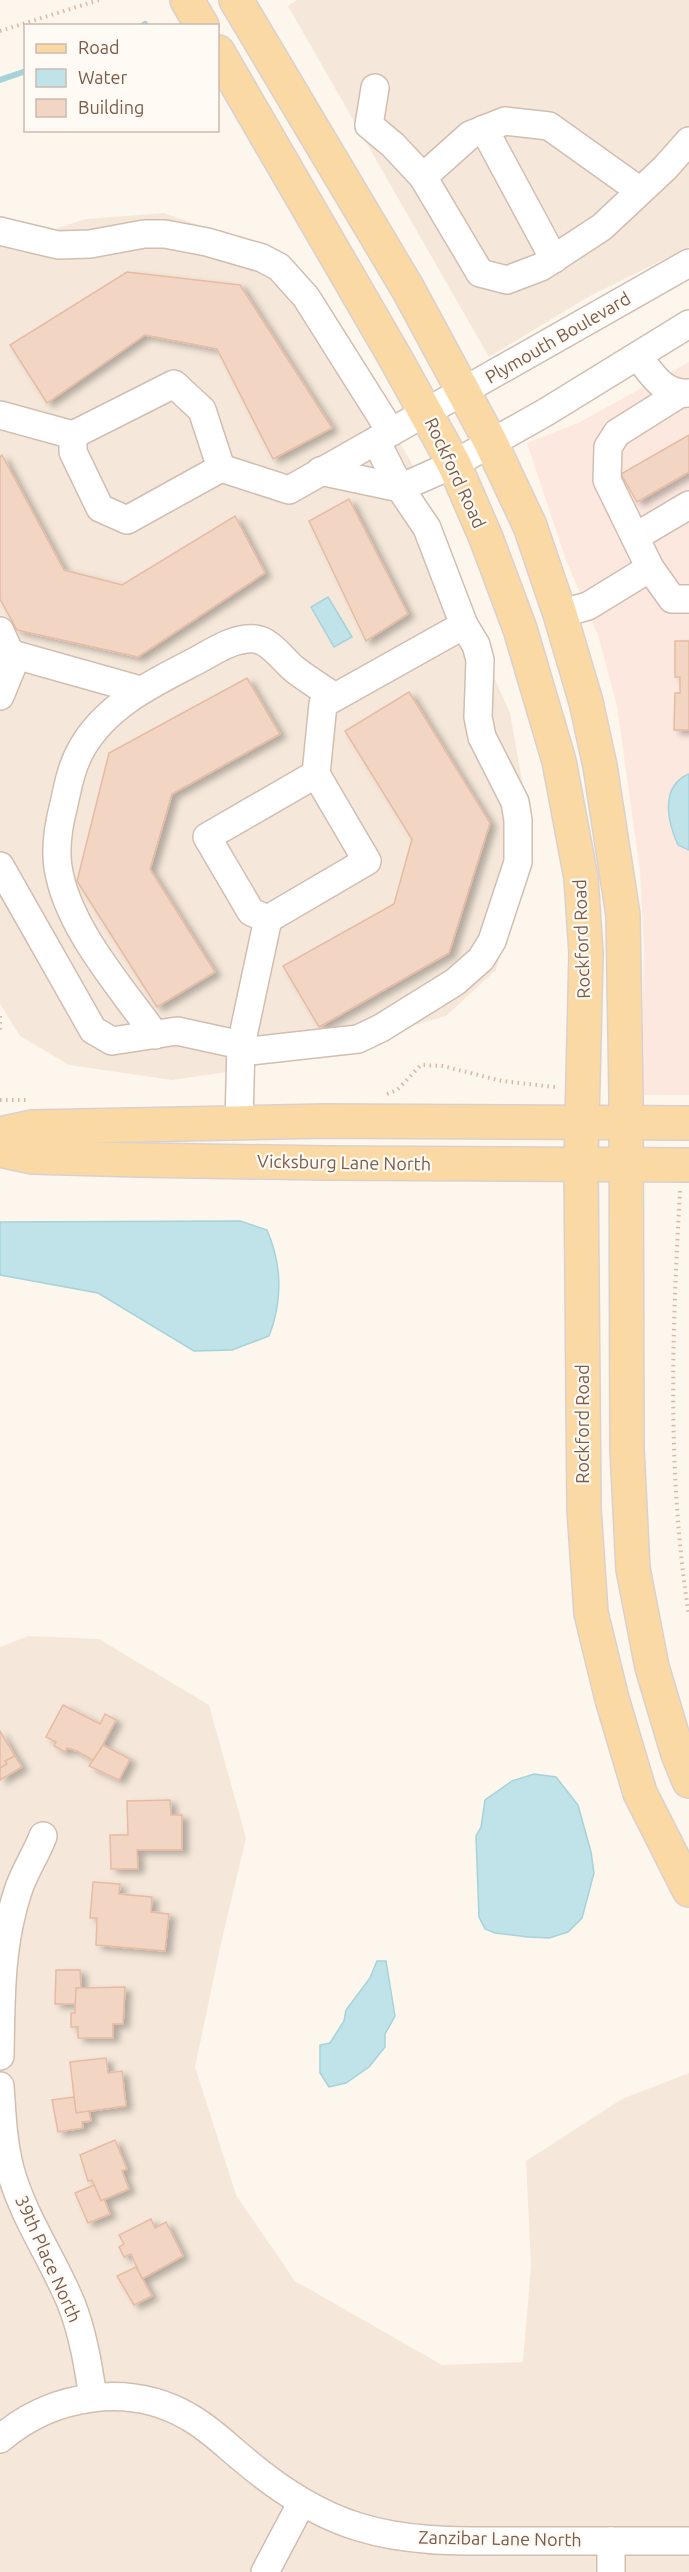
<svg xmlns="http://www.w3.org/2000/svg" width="689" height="2572" font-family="Ubuntu,sans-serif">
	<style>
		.residential { fill: #f5e8da }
		.commercial { fill: #fde8e0 }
		.water { fill: #bfe3e8; stroke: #a5d3da; stroke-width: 1.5 }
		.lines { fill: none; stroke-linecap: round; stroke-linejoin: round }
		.stream { stroke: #a5d3da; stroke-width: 6 }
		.building { fill: #f3d5c3; stroke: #e6bba3; stroke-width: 1.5; filter: url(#shadow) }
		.minor-casing { stroke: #d1beb0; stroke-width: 30 }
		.major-casing { stroke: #dad1cd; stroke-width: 36 }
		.path { stroke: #d9b8a5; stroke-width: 4; stroke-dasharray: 1.5 4.5; stroke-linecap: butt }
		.minor { stroke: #fff; stroke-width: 27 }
		.major { stroke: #fbd9a5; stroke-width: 33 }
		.labels { text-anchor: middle; stroke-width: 4.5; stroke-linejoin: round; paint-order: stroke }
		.street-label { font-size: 18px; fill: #7a5c4d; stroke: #fffaf3 }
	</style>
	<defs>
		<filter id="shadow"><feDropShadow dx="6" dy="4" stdDeviation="3" flood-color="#0004"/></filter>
	</defs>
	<rect width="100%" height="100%" fill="#fdf6ec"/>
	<!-- residential -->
	<g class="residential">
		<path d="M 297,0 L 689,0 L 689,247 L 588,297 L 489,357 L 288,6 Z"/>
		<path d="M 164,213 L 233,237 L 345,348 L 411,462 L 446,570 L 510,713 L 528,814 L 521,885 L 496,970 L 446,1016 L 374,1037 L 234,1071 L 172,1080 L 69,1065 L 20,1036 L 0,1004 L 0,242 L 6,245 L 86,219 Z"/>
		<path d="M 28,1636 L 99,1639 L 209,1705 L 246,1838 L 222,1939 L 195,2067 L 236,2195 L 295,2281 L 442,2365 L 523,2362 L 531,2266 L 526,2161 L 622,2099 L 689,2073 L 689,2572 L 0,2572 L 0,1647 Z"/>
	</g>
	<!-- commercial -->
	<path class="commercial" d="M 689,362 L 689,1095 L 641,1095 L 644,951 L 640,871 L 617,706 L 598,635 L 566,560 L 527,443 L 578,423 Z"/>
	<!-- water -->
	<g class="water">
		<path d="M 328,597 L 352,637 L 334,647 L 311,607 Z"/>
		<path d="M 689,774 L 689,850 L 678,845 C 667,821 660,786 689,774 Z"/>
		<path d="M 240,1221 L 267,1230 C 282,1265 283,1300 269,1336 L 232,1350 L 194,1351 L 98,1293 L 0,1275 L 0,1222 Z"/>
		<path d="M 534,1774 L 556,1777 L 578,1805 L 591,1852 L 594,1873 L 582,1918 L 568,1932 L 549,1938 L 528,1937 L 495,1933 L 485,1929 L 479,1917 L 476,1836 L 481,1827 L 485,1800 L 512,1781 Z"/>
		<path d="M 377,1961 L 386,1961 L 395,2016 L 385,2034 L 385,2047 L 369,2067 L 346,2083 L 329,2087 L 320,2073 L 320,2045 L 330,2043 L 344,2021 L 346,2010 L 370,1978 Z"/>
	</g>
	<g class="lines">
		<!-- stream -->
		<g class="stream">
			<path d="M 142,26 L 145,24"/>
			<path d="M 0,80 L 26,71"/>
		</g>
	</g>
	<!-- building -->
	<g class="building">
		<path d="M 127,272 L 240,285 L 332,428 L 273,459 L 217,349 L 145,335 L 47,403 L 10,345 Z"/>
		<path d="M 689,435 L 689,472 L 637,502 L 621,474 Z"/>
		<path d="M 2,455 L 64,570 L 122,585 L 235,516 L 265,573 L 138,657 L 17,630 L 0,599 L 0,457 Z"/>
		<path d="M 349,499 L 408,614 L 366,641 L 309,521 Z"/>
		<path d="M 675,641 L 689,641 L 689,730 L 674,730 L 675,693 L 680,693 L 680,677 L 675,677 Z"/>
		<path d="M 247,678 L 280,734 L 172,794 L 150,869 L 215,972 L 157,1007 L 77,881 L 109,753 Z"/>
		<path d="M 409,692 L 490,823 L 449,953 L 319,1027 L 283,966 L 394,904 L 412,839 L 345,731 Z"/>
		<path d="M 63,1705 L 100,1724 L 105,1714 L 116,1720 L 94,1761 L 77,1751 L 67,1748 L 65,1752 L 54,1746 L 56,1742 L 46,1737 Z"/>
		<path d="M 0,1731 L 15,1756 L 5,1761 L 7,1764 L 0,1768 Z"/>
		<path d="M 103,1745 L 130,1759 L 119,1780 L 89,1766 Z"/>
		<path d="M 15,1756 L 22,1767 L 0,1780 L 0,1768 L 7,1764 L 5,1761 Z"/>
		<path d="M 170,1800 L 171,1815 L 182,1815 L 182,1850 L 137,1850 L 138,1869 L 111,1869 L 110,1835 L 128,1835 L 127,1801 Z"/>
		<path d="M 93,1882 L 120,1884 L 119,1894 L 152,1897 L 151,1912 L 169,1914 L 165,1951 L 96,1945 L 97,1918 L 90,1918 Z"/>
		<path d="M 56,1970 L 80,1970 L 81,1988 L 76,1988 L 76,2004 L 55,2004 Z"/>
		<path d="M 125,1987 L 123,2024 L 113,2024 L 113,2038 L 78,2038 L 78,2027 L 71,2027 L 71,2013 L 75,2013 L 76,1988 Z"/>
		<path d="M 106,2058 L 108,2073 L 122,2071 L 126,2106 L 76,2113 L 70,2062 Z"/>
		<path d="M 74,2097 L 76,2113 L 89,2111 L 91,2121 L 82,2122 L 83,2128 L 58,2132 L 52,2100 Z"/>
		<path d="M 115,2140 L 127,2169 L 122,2171 L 129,2189 L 101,2201 L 92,2180 L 88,2181 L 80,2155 Z"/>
		<path d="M 94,2185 L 101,2201 L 104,2199 L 110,2214 L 88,2223 L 75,2193 Z"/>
		<path d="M 151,2219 L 155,2228 L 166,2222 L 183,2256 L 142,2279 L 131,2254 L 124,2257 L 119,2247 L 124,2244 L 119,2235 Z"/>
		<path d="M 136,2267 L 152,2296 L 134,2305 L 117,2276 Z"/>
	</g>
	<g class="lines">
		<!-- minor casing -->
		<g class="minor-casing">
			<g id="minor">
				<path d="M 375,88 L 369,125 L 393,145 L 423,177 L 480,273 L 507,280 L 541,267 L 602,227 L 665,168 L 689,141"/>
				<path d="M 484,129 L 554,259"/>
				<path d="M 423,177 L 470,135 L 505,121 L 549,126 L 640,191"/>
				<path d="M 0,231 L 58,245 L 90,244 L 144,234 L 165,234 L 207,242 L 262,258 L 279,267 L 306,297 L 391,432"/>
				<path d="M 638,356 C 652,375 664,395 689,393"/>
				<path d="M 0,415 L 73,435"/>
				<path d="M 221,468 L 202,410 L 174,384 L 73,435 L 73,452 L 100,508 L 127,520 L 221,468 L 289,490 L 689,263"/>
				<path d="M 320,471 L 400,488 L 454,464 L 546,412 L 689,324"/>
				<path d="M 635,537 L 689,505"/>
				<path d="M 650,568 L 607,480 L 608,447 L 617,433 L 679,394"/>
				<path d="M 560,614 L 588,606 L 650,568 L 672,599 L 689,599"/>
				<path d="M 0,631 L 14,662 L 0,696"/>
				<path d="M 12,654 L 140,690"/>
				<path d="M 0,866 L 93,1030 L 112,1041 L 177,1031 L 241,1045 L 239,1122"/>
				<path d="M 268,919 L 251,912 L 207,837 L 316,774"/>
				<path d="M 155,1035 C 120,986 67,927 58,867 C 55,847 59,823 64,804 C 68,785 72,765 82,748 C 106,706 151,684 192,663 C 210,654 232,637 255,639 C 271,641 282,659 294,669 C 307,679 321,688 335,697"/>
				<path d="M 241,1045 L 268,919 L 367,861 L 316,774 L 323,704 L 464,625 L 427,528 L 400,488 L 376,441"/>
				<path d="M 241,1052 L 358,1039 L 381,1028 L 455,982 L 481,959 L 492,941 L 518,862 L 518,820 L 515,802 L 482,737 L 478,717 L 480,660 L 476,645 L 464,625"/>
				<path d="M 0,2056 C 1,2000 0,1945 18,1891 C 24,1872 36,1855 43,1836"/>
				<path d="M 0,2086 C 2,2114 3,2142 10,2169 C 23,2217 52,2257 71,2303 C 83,2333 88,2365 93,2397"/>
				<path d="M 0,2439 C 52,2394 129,2382 189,2417 C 209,2428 226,2445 243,2459 C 277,2488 316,2514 359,2527 C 410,2543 465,2541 517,2541 C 574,2541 632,2541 689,2541"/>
				<path d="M 611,2541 L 611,2572"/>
				<path d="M 265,2572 L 302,2502"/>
			</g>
		</g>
		<!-- major casing -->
		<g class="major-casing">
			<g id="major">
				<path d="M 187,0 L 202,26"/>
				<path d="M 236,0 L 408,289 L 490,441 L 530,526 L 560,614 L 586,702 L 600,766 L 623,915 L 626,1096 L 627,1449 L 633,1569 L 652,1667 L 678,1754 L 689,1781"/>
				<path d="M 218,52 L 393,354 L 454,464 L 486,538 L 520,629 L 559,761 L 581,878 L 586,953 L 581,1165 L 584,1509 L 591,1613 L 612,1699 L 640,1793 L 689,1890"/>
				<path d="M 0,1134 L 32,1127 L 325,1121 L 689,1123"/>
				<path d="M 0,1150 L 32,1157 L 138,1160 L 326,1163 L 689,1165"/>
			</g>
		</g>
		<!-- path -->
		<g class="path">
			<path d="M 0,31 L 99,0"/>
			<path d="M 0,1016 L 0,1031"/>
			<path d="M 387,1094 L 397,1090 L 421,1065 L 443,1066 L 502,1081 L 555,1087 L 555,1090"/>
			<path d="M 0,1100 L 29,1100"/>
			<path d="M 680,1191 C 672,1332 667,1475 689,1616"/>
		</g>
		<!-- minor -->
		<use href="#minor" class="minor"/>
		<!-- major -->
		<use href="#major" class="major"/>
	</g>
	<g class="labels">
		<!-- street labels -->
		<g class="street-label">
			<text transform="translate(558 338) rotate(-30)" y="6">Plymouth Boulevard</text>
			<text transform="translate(455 473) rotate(65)" y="6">Rockford Road</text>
			<text transform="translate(582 939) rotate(-92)" y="6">Rockford Road</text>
			<text transform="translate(344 1163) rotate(1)" y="6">Vicksburg Lane North</text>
			<text transform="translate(583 1424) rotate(-90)" y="6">Rockford Road</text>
			<text transform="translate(48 2259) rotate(66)" y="6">39th Place North</text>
			<text transform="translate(500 2539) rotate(1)" y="6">Zanzibar Lane North</text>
		</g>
	</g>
	<!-- legend -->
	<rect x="24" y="24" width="195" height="108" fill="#fffaf3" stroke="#cabbb1" stroke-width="1.5"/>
	<rect x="36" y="44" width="30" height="9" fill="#fbd9a5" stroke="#cabbb1" stroke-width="1.5"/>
	<text x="78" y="54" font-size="18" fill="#7a5c4d">Road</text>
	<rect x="36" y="69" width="30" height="18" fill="#bfe3e8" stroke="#cabbb1" stroke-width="1.5"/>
	<text x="78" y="84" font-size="18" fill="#7a5c4d">Water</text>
	<rect x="36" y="99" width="30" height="18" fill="#f3d5c3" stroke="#cabbb1" stroke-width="1.5"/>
	<text x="78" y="114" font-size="18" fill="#7a5c4d">Building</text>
</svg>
